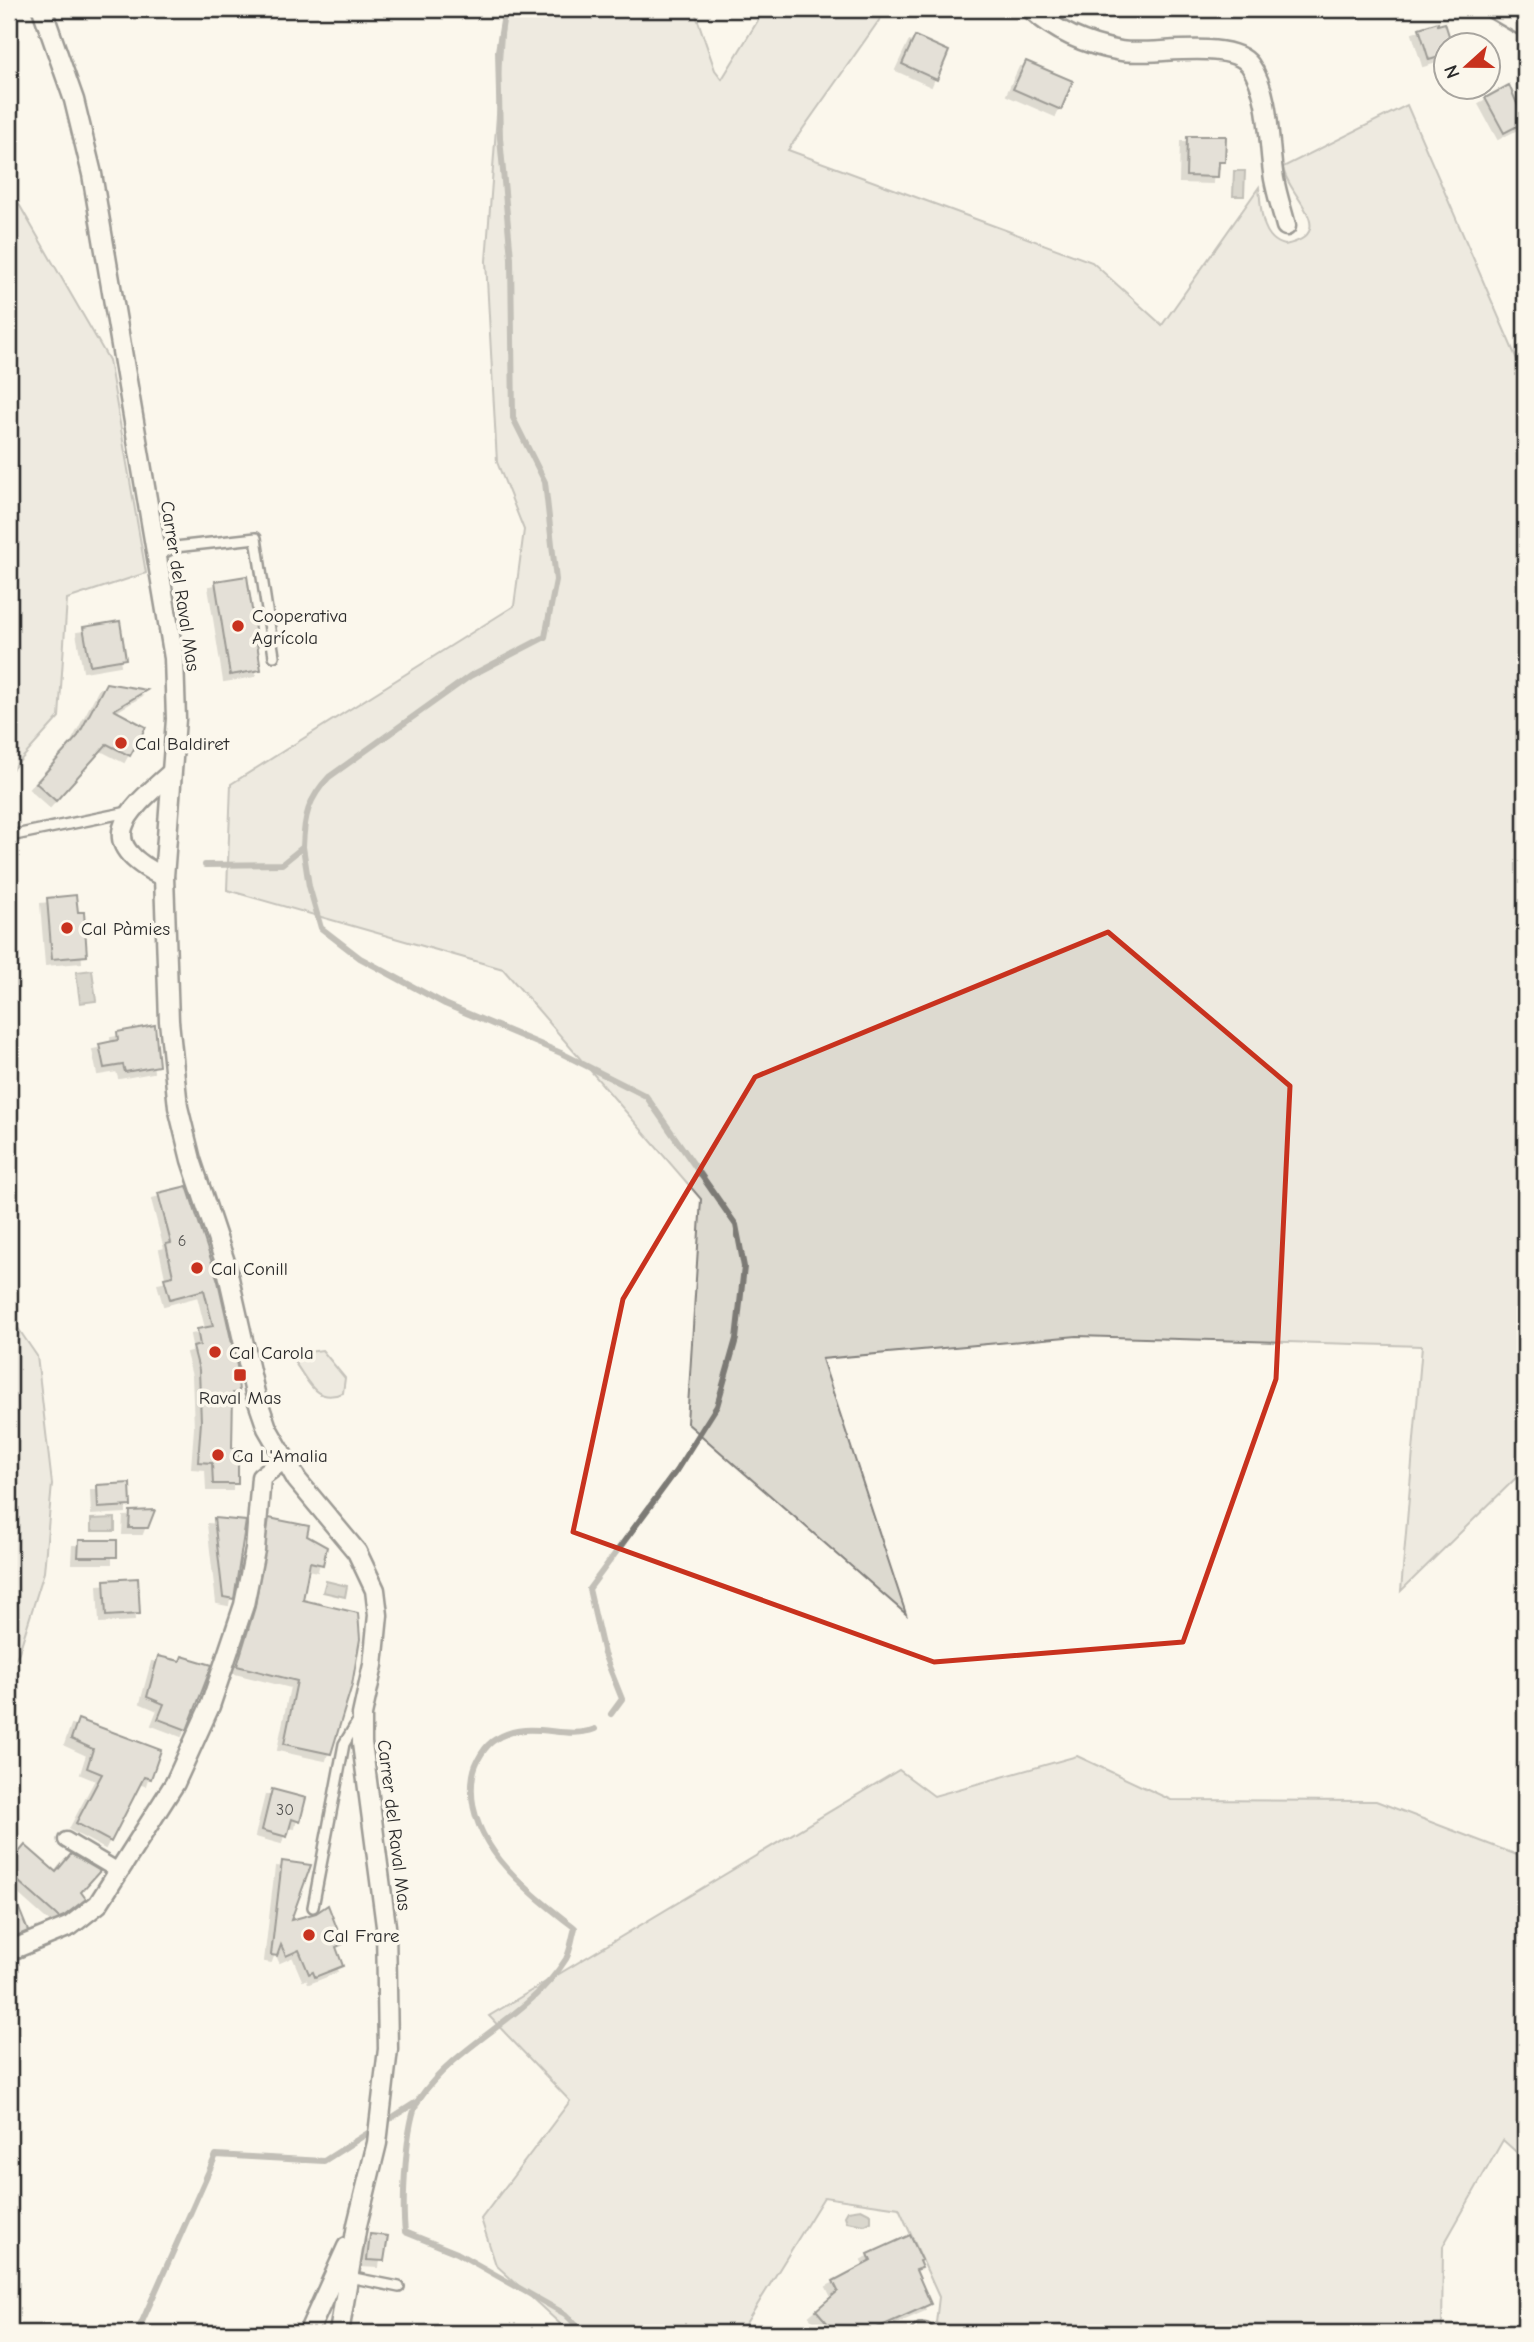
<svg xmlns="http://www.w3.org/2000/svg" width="1534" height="2342" font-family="'Comic Neue',sans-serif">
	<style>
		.green { fill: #dddad0; stroke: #84827e; stroke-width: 2 }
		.water { fill: #b1afa7; stroke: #7b7a75; stroke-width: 2 }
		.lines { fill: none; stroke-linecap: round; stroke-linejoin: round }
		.stream { stroke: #7b7a75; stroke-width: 6 }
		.building { fill: #c7c4bc; stroke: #2b2b2b; stroke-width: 2; filter: url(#shadow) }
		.service-casing { stroke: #2b2b2b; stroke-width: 14 }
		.pedestrian-casing { stroke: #2b2b2b; stroke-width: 19 }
		.minor-casing { stroke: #2b2b2b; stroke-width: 23 }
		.service { stroke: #fbf7ec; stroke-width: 9 }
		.pedestrian { stroke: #fbf7ec; stroke-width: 14 }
		.minor { stroke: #fbf7ec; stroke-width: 18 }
		.marked { fill: none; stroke: #c8321e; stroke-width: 5; stroke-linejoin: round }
		.poi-dot { fill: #c8321e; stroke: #fbf7ec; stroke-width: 2.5 }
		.labels { text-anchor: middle; stroke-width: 7; stroke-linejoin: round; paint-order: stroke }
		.number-label { font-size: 16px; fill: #52514f }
		.street-label { font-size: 19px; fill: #2b2b2b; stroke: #fbf7ec }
		.poi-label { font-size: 19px; fill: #2b2b2b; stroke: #fbf7ec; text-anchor: start }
	</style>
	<defs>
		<filter id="shadow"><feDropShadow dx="-6" dy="6" stdDeviation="0" flood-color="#0004"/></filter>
	</defs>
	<rect width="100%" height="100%" fill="#fbf7ec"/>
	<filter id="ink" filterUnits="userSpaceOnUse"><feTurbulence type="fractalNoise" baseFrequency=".0143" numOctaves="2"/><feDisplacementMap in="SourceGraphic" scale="14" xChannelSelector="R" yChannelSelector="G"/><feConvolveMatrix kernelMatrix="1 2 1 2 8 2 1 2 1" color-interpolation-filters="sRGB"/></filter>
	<g filter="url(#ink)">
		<!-- green -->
		<g class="green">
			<path d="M 505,9 L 694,9 L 715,70 L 722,79 L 765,9 L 887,9 L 788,150 L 1092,262 L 1162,325 L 1259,187 C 1261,208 1260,239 1285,245 C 1342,233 1286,194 1283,167 L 1407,105 L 1525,378 L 1525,1469 L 1401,1591 L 1422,1346 L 1077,1336 L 822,1359 L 906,1614 L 687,1423 L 701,1199 L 503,969 L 227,890 L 231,784 L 514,606 L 524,530 L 497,462 L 486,261 Z"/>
			<path d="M 9,187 L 109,360 L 146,573 L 67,599 L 59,717 L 9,773 Z"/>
			<path d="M 9,1315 L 37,1356 L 52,1484 L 44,1572 L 19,1652 L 9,1669 Z"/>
			<path d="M 322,1350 L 345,1378 L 343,1393 C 313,1404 309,1380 292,1359 L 302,1353 Z"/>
			<path d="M 1077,1756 L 1171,1800 L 1376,1801 L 1525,1858 L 1525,2160 L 1503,2140 L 1443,2246 L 1442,2333 L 957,2333 L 936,2323 L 939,2297 L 899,2208 L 824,2197 L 740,2333 L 570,2333 L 496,2265 L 481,2219 L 570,2101 L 489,2016 L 899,1770 L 934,1796 Z"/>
		</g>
		<!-- water -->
		<g class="water">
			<path d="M 1234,171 L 1245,171 L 1244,196 L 1233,196 Z"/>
			<path d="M 92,970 L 96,1001 L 80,1003 L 76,972 Z"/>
			<path d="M 115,1518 L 115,1531 L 91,1531 L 91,1519 Z"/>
			<path d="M 326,1581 L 347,1586 L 345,1597 L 323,1592 Z"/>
			<path d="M 861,2209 L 871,2214 L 871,2222 L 865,2225 L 847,2222 L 845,2216 L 848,2211 Z"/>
		</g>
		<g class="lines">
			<!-- stream -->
			<g class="stream">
				<path d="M 9,843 L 11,842"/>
				<path d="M 303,847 L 309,886 L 321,928 L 360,958 L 445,1004 L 561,1053 L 646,1096 L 736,1225 L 744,1267 L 736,1339 L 717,1406 L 676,1471 L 589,1589 L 604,1654 L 622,1699 L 611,1714"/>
				<path d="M 205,865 L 282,864 L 303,847 C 304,817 308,799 329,777 L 470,676 L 545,637 L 556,580 L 545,482 L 513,418 L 511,258 L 500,138 L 498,51 L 505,9"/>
				<path d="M 137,2333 L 216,2155 L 324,2161 L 418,2101"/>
				<path d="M 584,2333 L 565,2314 L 457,2253 L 405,2232 C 402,2205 405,2121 419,2099 C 458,2042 530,2017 566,1959 C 571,1950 572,1937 575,1928 C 528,1891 462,1842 473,1775 C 475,1762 485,1745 496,1739 C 531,1718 563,1741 595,1729"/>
			</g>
		</g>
		<!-- building -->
		<g class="building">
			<path d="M 1438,22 L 1438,25 L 1445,23 L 1452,45 L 1446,46 L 1446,55 L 1429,60 L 1419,28 Z"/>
			<path d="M 915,36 L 949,51 L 937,80 L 902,64 Z"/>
			<path d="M 1026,61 L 1073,81 L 1061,110 L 1013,89 Z"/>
			<path d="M 1509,85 L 1525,122 L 1504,133 L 1485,98 Z"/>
			<path d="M 1187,136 L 1226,136 L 1225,162 L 1219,162 L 1218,177 L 1186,176 Z"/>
			<path d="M 247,576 L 261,670 L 230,675 L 215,581 Z"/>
			<path d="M 120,621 L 126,659 L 90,665 L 83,627 Z"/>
			<path d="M 106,683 L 147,690 L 114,710 L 146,727 L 130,756 L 107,744 L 56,801 L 36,783 L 78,736 Z"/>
			<path d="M 76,895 L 78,912 L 84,912 L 87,956 L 52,959 L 47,898 Z"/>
			<path d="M 155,1025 L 159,1066 L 125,1072 L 123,1065 L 104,1068 L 99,1044 L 118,1040 L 117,1032 Z"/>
			<path d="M 187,1186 L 218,1281 L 237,1366 L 239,1392 L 233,1393 L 232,1448 L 238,1448 L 238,1484 L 213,1484 L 212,1463 L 198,1462 L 201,1422 L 199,1370 L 193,1347 L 200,1345 L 197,1329 L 213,1326 L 204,1290 L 170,1299 L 164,1278 L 173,1276 L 166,1244 L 171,1243 L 158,1193 Z"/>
			<path d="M 130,1483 L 131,1506 L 98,1508 L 97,1485 Z"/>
			<path d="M 155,1510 L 148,1528 L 129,1528 L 130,1511 Z"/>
			<path d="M 214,1518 L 246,1521 L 234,1599 L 223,1597 Z"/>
			<path d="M 269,1518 L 309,1526 L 307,1536 L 327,1547 L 323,1565 L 310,1562 L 303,1600 L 358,1613 L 360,1639 L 352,1685 L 331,1754 L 284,1744 L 297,1681 L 237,1666 L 255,1607 Z"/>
			<path d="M 79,1540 L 117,1540 L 117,1557 L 78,1557 Z"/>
			<path d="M 138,1578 L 140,1614 L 106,1616 L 104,1580 Z"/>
			<path d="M 158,1656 L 180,1661 L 182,1656 L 212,1665 L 187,1730 L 158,1719 L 164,1704 L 147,1697 Z"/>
			<path d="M 78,1719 L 161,1750 L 151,1779 L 144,1777 L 111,1842 L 76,1823 L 102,1774 L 87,1768 L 93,1749 L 71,1739 Z"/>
			<path d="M 272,1789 L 306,1798 L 300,1822 L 292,1819 L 287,1837 L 262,1830 Z"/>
			<path d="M 25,1845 L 56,1872 L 71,1854 L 100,1871 L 81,1892 L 86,1899 L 64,1916 L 59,1918 L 56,1915 L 9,1873 L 9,1864 Z"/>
			<path d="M 282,1861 L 311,1865 L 291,1920 L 316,1913 L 328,1905 L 343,1944 L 336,1947 L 343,1966 L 315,1977 L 313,1972 L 309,1974 L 299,1950 L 286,1956 L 281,1945 L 277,1956 L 271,1955 Z"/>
			<path d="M 9,1884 L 28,1931 L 9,1939 Z"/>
			<path d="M 370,2234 L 388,2236 L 384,2261 L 367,2260 Z"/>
			<path d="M 910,2235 L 922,2260 L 919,2261 L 922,2268 L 916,2270 L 931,2304 L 866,2333 L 836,2333 L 816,2310 L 838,2291 L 833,2281 L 871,2261 L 868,2254 Z"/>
		</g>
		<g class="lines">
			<!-- service casing -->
			<g class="service-casing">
				<g id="service">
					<path d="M 157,556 L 175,547 L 256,538 L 274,656"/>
					<path d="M 10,836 L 128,812"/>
					<path d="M 313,1907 L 344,1744 L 359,1719"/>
					<path d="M 349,2277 L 399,2287"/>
				</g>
			</g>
			<!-- pedestrian casing -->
			<g class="pedestrian-casing">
				<path id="pedestrian" d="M 66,1840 L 120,1872"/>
			</g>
			<!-- minor casing -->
			<g class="minor-casing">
				<g id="minor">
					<path d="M 42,9 L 74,100 L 92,174 L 174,658 L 176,719 L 164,877 L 169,1021 L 178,1107 L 191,1160 L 226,1265 L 255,1393 L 267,1428 L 297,1480 L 357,1552 L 375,1590 L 378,1615 L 373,1665 L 362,1715 L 362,1743 L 386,1926 L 388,2049 L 377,2143 L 357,2225 L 339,2333"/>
					<path d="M 1031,9 C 1057,33 1087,45 1121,51 C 1152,56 1231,38 1250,65 C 1271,95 1268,145 1274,179 C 1277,195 1282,210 1286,226"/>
					<path d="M 1494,9 L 1525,27"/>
					<path d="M 164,877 C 90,842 127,812 171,773"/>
					<path d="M 9,1951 L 70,1926 L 98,1904 L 175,1783 L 210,1706 L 244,1605 L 255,1550 L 261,1477 L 283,1460"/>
					<path d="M 308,2333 L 347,2247"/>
					<path d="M 922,2333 L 924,2333"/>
				</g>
			</g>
			<!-- service -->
			<use href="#service" class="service"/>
			<!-- pedestrian -->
			<use href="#pedestrian" class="pedestrian"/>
			<!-- minor -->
			<use href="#minor" class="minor"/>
		</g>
	</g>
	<!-- marked area -->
	<path d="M0 0H1534V2342H0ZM 1108,932 L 1290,1086 L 1276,1379 L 1183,1642 L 934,1662 L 573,1532 L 623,1299 L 755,1077 Z" fill="#fbf7ec" fill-opacity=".55" fill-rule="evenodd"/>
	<path class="marked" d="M 1108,932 L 1290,1086 L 1276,1379 L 1183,1642 L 934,1662 L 573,1532 L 623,1299 L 755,1077 Z"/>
	<!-- markers -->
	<g class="poi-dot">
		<circle cx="238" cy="626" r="7"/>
		<circle cx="121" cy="743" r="7"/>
		<circle cx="67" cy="928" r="7"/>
		<circle cx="197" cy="1268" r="7"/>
		<circle cx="215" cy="1352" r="7"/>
		<rect x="233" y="1368" width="14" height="14" rx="3.5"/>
		<circle cx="218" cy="1455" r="7"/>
		<circle cx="309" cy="1935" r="7"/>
	</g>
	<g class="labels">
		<!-- number labels -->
		<g class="number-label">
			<text x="182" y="1246">6</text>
			<text x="285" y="1815">30</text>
		</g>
		<!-- street labels -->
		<g class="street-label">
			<text transform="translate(181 586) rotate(81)" y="7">Carrer del Raval Mas</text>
			<text transform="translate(395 1825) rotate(83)" y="7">Carrer del Raval Mas</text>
		</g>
		<!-- poi labels -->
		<g class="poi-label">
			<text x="252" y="622">Cooperativa<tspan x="252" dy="22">Agrícola</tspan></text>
			<text x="135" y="750">Cal Baldiret</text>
			<text x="81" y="935">Cal Pàmies</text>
			<text x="211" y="1275">Cal Conill</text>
			<text x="229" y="1359">Cal Carola</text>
			<text x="240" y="1404" text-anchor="middle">Raval Mas</text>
			<text x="232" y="1462">Ca L'Amalia</text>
			<text x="323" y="1942">Cal Frare</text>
		</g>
	</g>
	<!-- margin -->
	<rect width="1534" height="2342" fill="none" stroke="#fbf7ec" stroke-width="35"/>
	<rect x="18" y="18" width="1499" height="2307" fill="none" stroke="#2b2b2b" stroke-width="2.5" filter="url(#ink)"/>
	<!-- north arrow -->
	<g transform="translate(1467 66) rotate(249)"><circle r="33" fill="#fbf7ec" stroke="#a8a59f" stroke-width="2"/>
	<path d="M0-5L12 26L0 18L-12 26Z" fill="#c8321e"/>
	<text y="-10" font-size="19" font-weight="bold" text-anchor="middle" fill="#2b2b2b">N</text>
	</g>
</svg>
